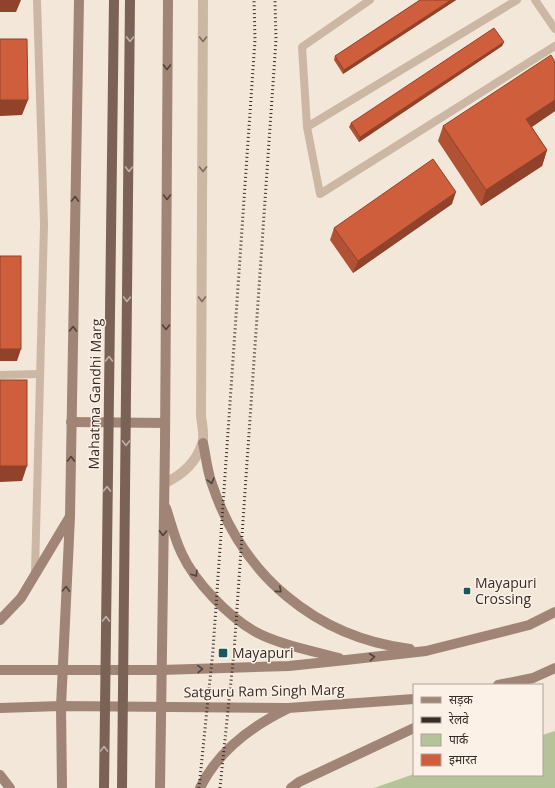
<svg xmlns="http://www.w3.org/2000/svg" width="555" height="788" font-family="'Open Sans','Noto Sans Devanagari',sans-serif">
	<style>
		.green { fill: #b5c398 }
		.lines { fill: none; stroke-linecap: round; stroke-linejoin: round }
		.service { stroke: #ccb7a4; stroke-width: 8 }
		.tertiary { stroke: #ccb7a4; stroke-width: 10 }
		.secondary { stroke: #a08576; stroke-width: 10 }
		.rail { stroke: #372c27; stroke-width: 3; stroke-dasharray: 1 3; stroke-linecap: butt }
		.primary-bridge { stroke: #7a6256; stroke-width: 10 }
		.wall { fill: #b25234 }
		.shaded-wall { fill: #91422a }
		.building { fill: #cf5f3c; stroke: #91422a }
		.oneway { stroke: #c1b1a5 }
		.oneway2 { stroke: #7a6b5f }
		.oneway3 { stroke: #51423b }
		.poi-dot { fill: #19585c; stroke: #fbf1e6; stroke-width: 1.5 }
		.labels { text-anchor: middle; stroke-width: 3; stroke-linejoin: round; paint-order: stroke }
		.street-label { font-size: 14px; fill: #372c27; stroke: #fbf1e6 }
		.poi-label { font-size: 14px; fill: #372c27; stroke: #fbf1e6; text-anchor: start }
	</style>
	<rect width="100%" height="100%" fill="#f3e7d9"/>
	<!-- green -->
	<path class="green" d="M 555,731 L 555,788 L 374,788 L 414,774 L 542,775 L 542,735 Z"/>
	<g class="lines">
		<!-- service -->
		<g class="service">
			<path d="M 370,0 L 302,47 L 307,127 L 517,0"/>
			<path d="M 535,0 L 555,29"/>
			<path d="M 307,127 L 320,194 L 555,46"/>
			<path d="M 0,375 L 40,374"/>
			<path d="M 35,572 L 44,224 L 37,0"/>
		</g>
		<!-- tertiary -->
		<path class="tertiary" d="M 165,483 C 182,475 196,463 202,444 C 205,437 202,424 201,416 L 203,0"/>
		<!-- secondary -->
		<g class="secondary">
			<path d="M 71,422 L 165,423"/>
			<path d="M 203,443 C 206,456 207,471 212,484 C 242,575 315,637 410,649"/>
			<path d="M 166,508 C 171,523 175,540 182,554 C 195,582 228,616 254,631 C 277,644 313,651 339,658"/>
			<path d="M 0,620 L 21,598 L 69,518"/>
			<path d="M 0,670 L 161,670 L 289,666 L 346,660 L 426,651 L 529,625 L 555,612"/>
			<path d="M 498,685 L 533,678 L 555,668"/>
			<path d="M 0,708 L 61,706 L 288,708 L 414,699"/>
			<path d="M 0,775 L 10,788"/>
			<path d="M 62,788 L 61,706 L 70,517 L 79,0"/>
			<path d="M 160,788 L 165,444 L 168,0"/>
			<path d="M 200,788 C 218,751 250,727 287,709"/>
			<path d="M 291,788 L 299,782 L 414,728"/>
		</g>
		<!-- rail -->
		<g class="rail">
			<path d="M 199,788 L 213,650 L 255,40 L 254,0"/>
			<path d="M 220,788 L 234,652 L 276,40 L 275,0"/>
		</g>
		<!-- primary-bridge -->
		<g class="primary-bridge">
			<path d="M 104,788 L 114,0"/>
			<path d="M 122,788 L 130,0"/>
		</g>
	</g>
	<!-- wall -->
	<g class="wall">
		<path d="M 420,0 L 456,0 L 343,74 L 334,60 L 335,56 Z"/>
		<path d="M 504,42 L 502,46 L 359,142 L 349,127 L 351,123 Z"/>
		<path d="M 555,62 L 555,111 L 532,127 L 547,150 L 542,166 L 481,206 L 438,141 L 443,126 Z"/>
		<path d="M 452,204 L 353,273 L 330,240 L 334,228 Z"/>
	</g>
	<!-- shaded-wall -->
	<g class="shaded-wall">
		<path d="M 0,0 L 21,0 L 16,12 L 0,12 Z"/>
		<path d="M 451,0 L 456,0 L 343,74 L 344,70 Z"/>
		<path d="M 504,42 L 502,46 L 359,142 L 360,137 Z"/>
		<path d="M 0,100 L 28,100 L 22,115 L 0,116 Z"/>
		<path d="M 555,100 L 555,111 L 521,134 L 526,119 Z"/>
		<path d="M 547,150 L 542,166 L 481,206 L 486,190 Z"/>
		<path d="M 456,192 L 452,204 L 353,273 L 358,261 Z"/>
		<path d="M 0,349 L 21,349 L 17,361 L 0,361 Z"/>
		<path d="M 0,466 L 27,466 L 22,481 L 0,482 Z"/>
	</g>
	<!-- building -->
	<g class="building">
		<path d="M 420,0 L 451,0 L 344,70 L 335,56 Z"/>
		<path d="M 494,28 L 504,42 L 360,137 L 351,123 Z"/>
		<path d="M 0,39 L 27,39 L 28,100 L 0,100 Z"/>
		<path d="M 551,55 L 555,62 L 555,100 L 526,119 L 547,150 L 486,190 L 443,126 Z"/>
		<path d="M 433,159 L 456,192 L 358,261 L 334,228 Z"/>
		<rect x="0" y="256" width="21" height="93"/>
		<rect x="0" y="380" width="27" height="86"/>
	</g>
	<!-- one-way arrows -->
	<defs><path id="oneway-chevron" d="M-2-3.5L2.5 0L-2 3.5" fill="none" stroke-width="1.6" stroke-linecap="round" stroke-linejoin="round"/></defs>
	<g class="oneway">
		<use href="#oneway-chevron" transform="translate(130 39) rotate(91)"/>
		<use href="#oneway-chevron" transform="translate(129 169) rotate(91)"/>
		<use href="#oneway-chevron" transform="translate(127 299) rotate(91)"/>
		<use href="#oneway-chevron" transform="translate(109 359) rotate(-89)"/>
		<use href="#oneway-chevron" transform="translate(126 443) rotate(91)"/>
		<use href="#oneway-chevron" transform="translate(107 489) rotate(-89)"/>
		<use href="#oneway-chevron" transform="translate(106 619) rotate(-89)"/>
		<use href="#oneway-chevron" transform="translate(104 749) rotate(-89)"/>
	</g>
	<g class="oneway2">
		<use href="#oneway-chevron" transform="translate(203 39) rotate(90)"/>
		<use href="#oneway-chevron" transform="translate(203 169) rotate(90)"/>
		<use href="#oneway-chevron" transform="translate(202 299) rotate(90)"/>
	</g>
	<g class="oneway3">
		<use href="#oneway-chevron" transform="translate(167 67) rotate(90)"/>
		<use href="#oneway-chevron" transform="translate(167 197) rotate(90)"/>
		<use href="#oneway-chevron" transform="translate(75 199) rotate(-89)"/>
		<use href="#oneway-chevron" transform="translate(166 327) rotate(90)"/>
		<use href="#oneway-chevron" transform="translate(73 329) rotate(-89)"/>
		<use href="#oneway-chevron" transform="translate(71 459) rotate(-89)"/>
		<use href="#oneway-chevron" transform="translate(211 481) rotate(75)"/>
		<use href="#oneway-chevron" transform="translate(163 533) rotate(91)"/>
		<use href="#oneway-chevron" transform="translate(195 574) rotate(57)"/>
		<use href="#oneway-chevron" transform="translate(66 589) rotate(-87)"/>
		<use href="#oneway-chevron" transform="translate(279 590) rotate(41)"/>
		<use href="#oneway-chevron" transform="translate(372 657) rotate(-6)"/>
		<use href="#oneway-chevron" transform="translate(200 669) rotate(-2)"/>
	</g>
	<!-- markers -->
	<g class="poi-dot">
		<rect x="463" y="587" width="8" height="8" rx="2"/>
		<rect x="218" y="648" width="10" height="10" rx="2"/>
	</g>
	<g class="labels">
		<!-- street labels -->
		<g class="street-label">
			<text transform="translate(95 394) rotate(-89)" y="5">Mahatma Gandhi Marg</text>
			<text transform="translate(264 691) rotate(-1)" y="5">Satguru Ram Singh Marg</text>
		</g>
		<!-- poi labels -->
		<g class="poi-label">
			<text x="475" y="588">Mayapuri<tspan x="475" dy="16">Crossing</tspan></text>
			<text x="232" y="658">Mayapuri</text>
		</g>
	</g>
	<!-- legend -->
	<rect x="413" y="684" width="130" height="92" fill="#fbf1e6" stroke="#ada29a"/>
	<rect x="421" y="697" width="20" height="6" fill="#a08576" stroke="#ada29a"/>
	<text x="449" y="704" font-size="12" fill="#372c27">सड़क</text>
	<rect x="421" y="717" width="20" height="6" fill="#372c27" stroke="#ada29a"/>
	<text x="449" y="724" font-size="12" fill="#372c27">रेलवे</text>
	<rect x="421" y="734" width="20" height="12" fill="#b5c398" stroke="#ada29a"/>
	<text x="449" y="744" font-size="12" fill="#372c27">पार्क</text>
	<rect x="421" y="754" width="20" height="12" fill="#cf5f3c" stroke="#ada29a"/>
	<text x="449" y="764" font-size="12" fill="#372c27">इमारत</text>
</svg>
